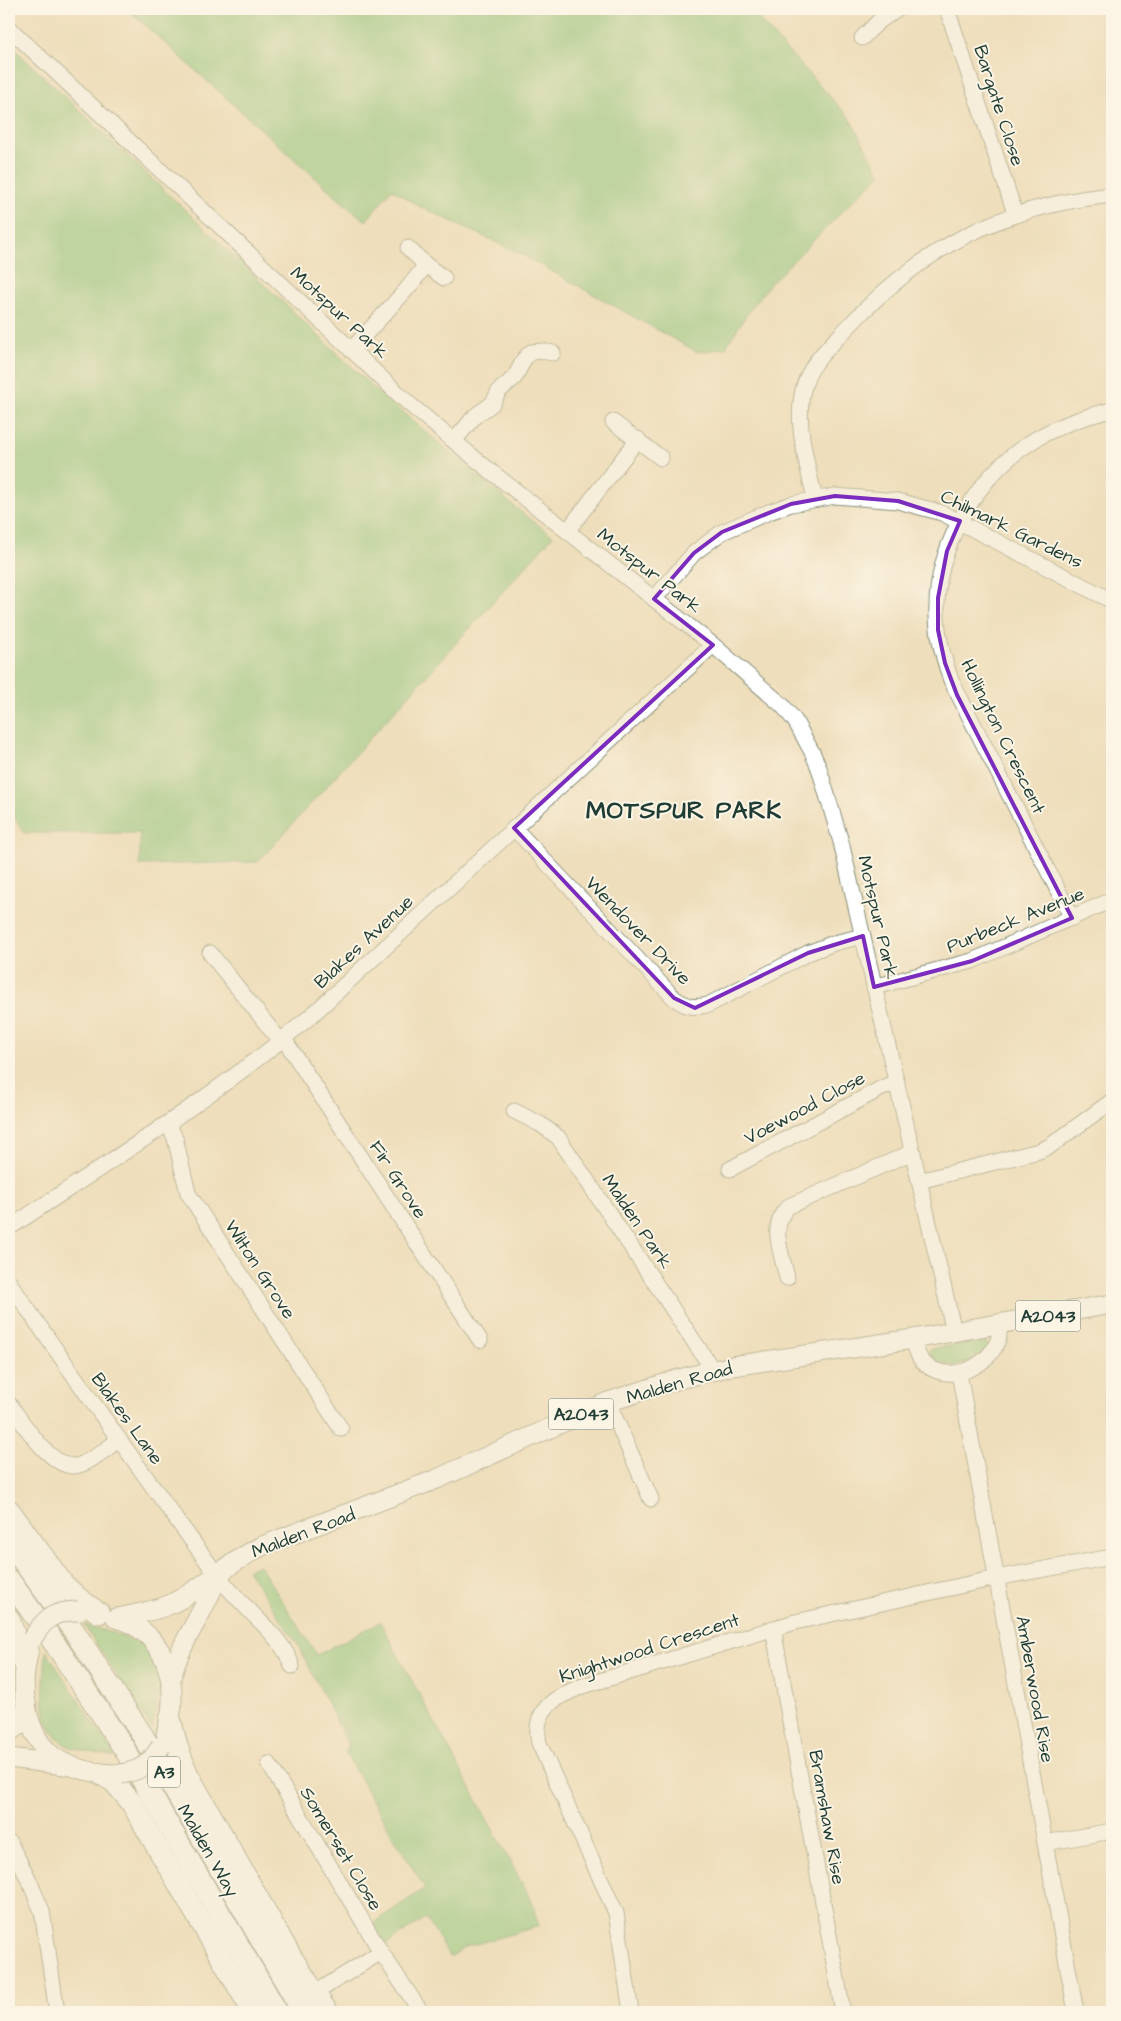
<svg xmlns="http://www.w3.org/2000/svg" width="1121" height="2021" font-family="'Architects Daughter',sans-serif">
	<style>
		.green { fill: #87c77e; stroke: #538259 }
		.lines { fill: none; stroke-linecap: round; stroke-linejoin: round }
		.minor-casing { stroke: #868e78; stroke-width: 17 }
		.major-casing { stroke: #868e78; stroke-width: 21 }
		.highway-casing { stroke: #868e78; stroke-width: 23 }
		.minor { stroke: #fff; stroke-width: 15 }
		.major { stroke: #fff; stroke-width: 19 }
		.highway { stroke: #fff; stroke-width: 21 }
		.major-bridge-casing { stroke: #868e78; stroke-width: 21; stroke-linecap: butt }
		.major-bridge { stroke: #fff; stroke-width: 19 }
		.marked { fill: none; stroke: #7b2cbf; stroke-width: 4; stroke-linejoin: round }
		.labels { text-anchor: middle; stroke-width: 4; stroke-linejoin: round; paint-order: stroke }
		.shield { fill: #fcf5e5; stroke: #617469; stroke-width: 1 }
		.shield-label { font-size: 18px; font-weight: bold; fill: #1f3d34 }
		.street-label { font-size: 19px; fill: #1f3d34; stroke: #fcf5e5 }
		.district-label { font-size: 24px; font-weight: bold; letter-spacing: 1px; fill: #1f3d34; stroke: #fcf5e5 }
	</style>
	<rect width="100%" height="100%" fill="#fcf5e5"/>
	<filter id="ink" filterUnits="userSpaceOnUse"><feTurbulence type="fractalNoise" baseFrequency=".02" numOctaves="2"/><feDisplacementMap in="SourceGraphic" scale="10" xChannelSelector="R" yChannelSelector="G"/><feConvolveMatrix kernelMatrix="1 2 1 2 8 2 1 2 1" color-interpolation-filters="sRGB"/></filter>
	<filter id="wash" filterUnits="userSpaceOnUse"><feTurbulence type="fractalNoise" baseFrequency=".0096" numOctaves="4" result="noise"/><feDisplacementMap in="SourceGraphic" scale="20" xChannelSelector="R" yChannelSelector="G"/><feGaussianBlur stdDeviation="1.12" result="paint"/><feColorMatrix in="noise" values="0 0 0 0 0 0 0 0 0 0 0 0 0 0 0 0 0 1.4 0 .05"/><feComposite in="paint" operator="in"/></filter>
	<g filter="url(#wash)">
		<rect width="100%" height="100%" fill="#eedebc"/>
		<!-- green -->
		<g class="green">
			<path d="M 127,9 L 774,9 L 758,19 L 849,117 L 880,174 L 769,285 L 745,317 L 725,348 L 697,352 L 519,253 L 417,205 L 392,189 L 366,221 L 349,208 Z"/>
			<path d="M 9,44 L 375,389 L 516,508 L 553,536 L 258,862 L 140,865 L 140,833 L 24,833 L 9,809 Z"/>
			<path d="M 985,1340 L 989,1348 C 966,1364 954,1375 929,1355 L 931,1349 Z"/>
			<path d="M 259,1565 L 317,1655 L 380,1622 L 536,1909 L 535,1914 L 539,1926 L 466,1947 L 450,1957 L 426,1918 L 385,1945 L 372,1924 L 425,1888 L 390,1831 L 347,1756 L 346,1751 L 349,1746 L 297,1643 L 247,1570 Z"/>
			<path d="M 83,1624 C 109,1633 157,1639 160,1672 C 162,1690 155,1712 152,1729 Z"/>
			<path d="M 46,1651 L 116,1757 C 100,1754 81,1752 66,1745 C 34,1727 45,1681 46,1651 Z"/>
		</g>
	</g>
	<g filter="url(#ink)">
		<g class="lines">
			<!-- minor casing -->
			<g class="minor-casing">
				<g id="minor">
					<path d="M 947,9 L 1015,213"/>
					<path d="M 9,28 L 407,402 L 484,466 L 713,645 L 783,706 L 795,721 L 812,752 L 819,768 L 841,842 L 954,1332"/>
					<path d="M 862,38 L 878,22 L 897,9"/>
					<path d="M 426,265 L 444,278"/>
					<path d="M 351,350 L 407,289 L 426,265 L 408,248"/>
					<path d="M 613,422 L 661,458"/>
					<path d="M 454,441 L 475,416 L 492,404 L 499,391 L 515,377 L 524,359 L 531,352 L 542,351 L 553,353"/>
					<path d="M 815,499 C 807,463 793,419 805,383 C 812,361 833,343 849,326 C 924,246 1003,206 1112,195"/>
					<path d="M 568,530 L 638,439"/>
					<path d="M 654,599 L 694,553 L 722,532 L 769,512 L 791,504 L 835,496 L 898,501 L 942,513 L 1112,601"/>
					<path d="M 514,828 L 674,998 C 687,1007 692,1008 708,1005 L 808,953 L 834,943 L 863,936"/>
					<path d="M 1072,918 L 951,680 C 944,660 938,639 937,617 C 934,551 973,480 1028,444 C 1053,427 1082,417 1112,410"/>
					<path d="M 210,953 L 281,1042"/>
					<path d="M 874,987 L 972,961 L 1112,900"/>
					<path d="M 284,1039 L 480,1340"/>
					<path d="M 514,1111 L 540,1124 L 558,1137 L 713,1370"/>
					<path d="M 168,1123 L 175,1138 L 188,1193 L 341,1429"/>
					<path d="M 730,1169 L 882,1088 L 897,1082"/>
					<path d="M 919,1181 L 1039,1151 L 1050,1146 L 1112,1101"/>
					<path d="M 9,1228 C 111,1160 218,1095 312,1015 L 713,645"/>
					<path d="M 787,1278 C 782,1254 768,1225 789,1206 L 913,1152"/>
					<path d="M 9,1282 C 74,1377 141,1471 209,1564 C 220,1579 233,1594 246,1607 C 263,1625 284,1642 292,1666"/>
					<path d="M 913,1339 C 915,1346 917,1355 922,1361 C 945,1386 988,1369 998,1340 C 1000,1335 999,1329 999,1324"/>
					<path d="M 959,1373 L 1076,2012"/>
					<path d="M 608,1402 L 651,1499"/>
					<path d="M 9,1404 C 22,1421 50,1468 75,1466 C 87,1465 108,1447 119,1440"/>
					<path d="M 773,1628 L 843,2012"/>
					<path d="M 269,1764 L 381,1952 L 421,2012"/>
					<path d="M 9,1842 L 28,1878 L 42,1911 L 57,2012"/>
					<path d="M 1045,1843 L 1112,1831"/>
					<path d="M 315,1993 L 381,1952"/>
					<path d="M 631,2012 L 616,1913 L 539,1743 C 532,1709 555,1697 583,1686 L 795,1622 L 996,1578 L 1112,1557"/>
				</g>
			</g>
			<!-- major casing -->
			<g class="major-casing">
				<g id="major">
					<path d="M 116,1618 C 167,1632 182,1687 166,1733"/>
					<path d="M 119,1618 C 136,1614 155,1611 171,1604 C 204,1588 229,1562 262,1546 L 437,1479 L 608,1402 L 679,1379 L 732,1366 L 913,1339 L 1112,1304"/>
					<path d="M 29,1650 C 19,1684 24,1738 57,1759 C 74,1770 94,1773 115,1774"/>
					<path d="M 171,1678 C 182,1638 205,1612 218,1575"/>
					<path d="M 9,1732 L 19,1725 L 26,1707"/>
					<path d="M 9,1758 L 65,1765"/>
				</g>
			</g>
			<!-- highway casing -->
			<g class="highway-casing">
				<g id="highway">
					<path d="M 9,1510 L 63,1584 L 78,1598 L 99,1613"/>
					<path d="M 9,1542 L 74,1631 L 143,1736 L 303,2012"/>
					<path d="M 9,1580 L 55,1644 L 125,1750 L 277,2012"/>
					<path d="M 9,1619 L 25,1665"/>
					<path d="M 170,1719 L 177,1746 L 187,1773 L 290,1955 L 327,2012"/>
					<path d="M 101,1774 L 114,1782 L 131,1802 L 253,2012"/>
				</g>
			</g>
			<!-- minor -->
			<use href="#minor" class="minor"/>
			<!-- major -->
			<use href="#major" class="major"/>
			<!-- highway -->
			<use href="#highway" class="highway"/>
			<!-- major-bridge casing -->
			<g class="major-bridge-casing">
				<g id="major-bridge">
					<path d="M 32,1639 C 44,1619 53,1611 78,1611"/>
					<path d="M 121,1774 C 141,1771 151,1763 161,1746"/>
				</g>
			</g>
			<!-- major-bridge -->
			<use href="#major-bridge" class="major-bridge"/>
		</g>
	</g>
	<!-- marked area -->
	<path d="M0 0H1121V2021H0ZM 835,496 L 898,501 L 960,521 L 947,551 L 938,598 L 938,630 L 945,663 L 957,695 L 1072,918 L 972,961 L 874,987 L 863,936 L 808,953 L 695,1008 L 674,998 L 514,828 L 713,645 L 654,599 L 694,553 L 722,532 L 791,504 Z" fill="#eedebc" fill-opacity=".55" fill-rule="evenodd"/>
	<path class="marked" d="M 835,496 L 898,501 L 960,521 L 947,551 L 938,598 L 938,630 L 945,663 L 957,695 L 1072,918 L 972,961 L 874,987 L 863,936 L 808,953 L 695,1008 L 674,998 L 514,828 L 713,645 L 654,599 L 694,553 L 722,532 L 791,504 Z"/>
	<g class="labels">
		<!-- shield labels -->
		<g class="shield">
			<rect x="1015.5" y="1300.5" width="65" height="31" rx="4"/>
			<rect x="548.5" y="1398.5" width="65" height="31" rx="4"/>
			<rect x="148" y="1756.5" width="32" height="31" rx="4"/>
		</g>
		<g class="shield-label">
			<text x="1048" y="1322">A2043</text>
			<text x="581" y="1420">A2043</text>
			<text x="164" y="1778">A3</text>
		</g>
		<!-- street labels -->
		<g class="street-label">
			<text transform="translate(1000 105) rotate(72)" y="7">Bargate Close</text>
			<text transform="translate(340 312) rotate(43)" y="7">Motspur Park</text>
			<text transform="translate(1012 528) rotate(26)" y="7">Chilmark Gardens</text>
			<text transform="translate(650 570) rotate(38)" y="7">Motspur Park</text>
			<text transform="translate(1004 736) rotate(64)" y="7">Hollington Crescent</text>
			<text transform="translate(879 917) rotate(77)" y="7">Motspur Park</text>
			<text transform="translate(1015 919) rotate(-22)" y="7">Purbeck Avenue</text>
			<text transform="translate(639 930) rotate(46)" y="7">Wendover Drive</text>
			<text transform="translate(363 941) rotate(-43)" y="7">Blakes Avenue</text>
			<text transform="translate(804 1107) rotate(-28)" y="7">Voewood Close</text>
			<text transform="translate(399 1179) rotate(57)" y="7">Fir Grove</text>
			<text transform="translate(638 1221) rotate(56)" y="7">Malden Park</text>
			<text transform="translate(261 1269) rotate(57)" y="7">Wilton Grove</text>
			<text transform="translate(679 1382) rotate(-16)" y="7">Malden Road</text>
			<text transform="translate(128 1418) rotate(54)" y="7">Blakes Lane</text>
			<text transform="translate(303 1532) rotate(-21)" y="7">Malden Road</text>
			<text transform="translate(649 1647) rotate(-18)" y="7">Knightwood Crescent</text>
			<text transform="translate(1036 1689) rotate(80)" y="7">Amberwood Rise</text>
			<text transform="translate(828 1817) rotate(80)" y="7">Bramshaw Rise</text>
			<text transform="translate(342 1848) rotate(59)" y="7">Somerset Close</text>
			<text transform="translate(209 1850) rotate(60)" y="7">Malden Way</text>
		</g>
		<!-- district labels -->
		<g class="district-label">
			<text x="684" y="818">MOTSPUR PARK</text>
		</g>
	</g>
	<!-- margin -->
	<rect width="1121" height="2021" fill="none" stroke="#fcf5e5" stroke-width="30"/>
</svg>
